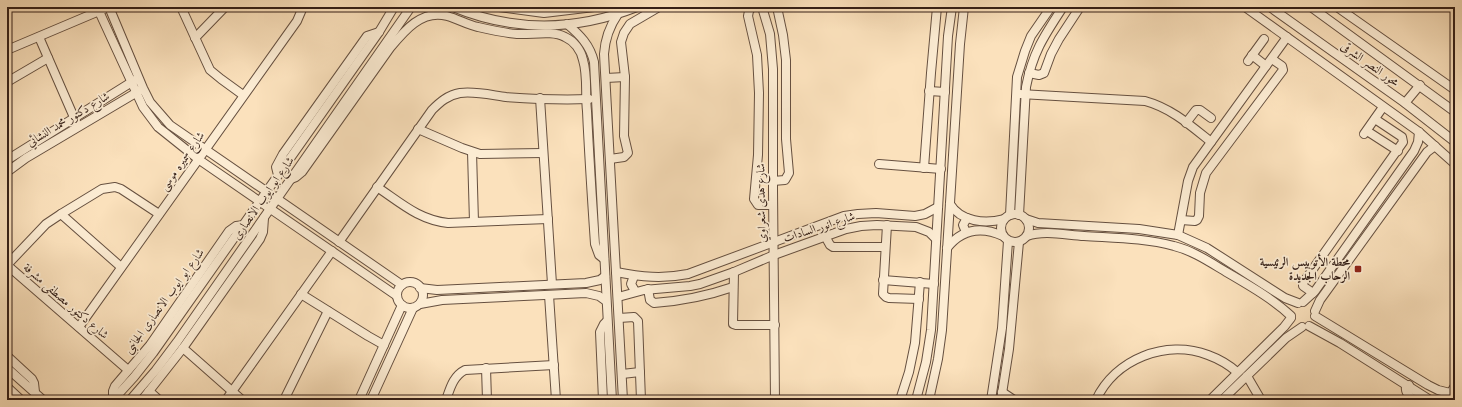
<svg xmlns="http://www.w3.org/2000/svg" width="1462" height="407" font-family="'Old Standard TT',Amiri,serif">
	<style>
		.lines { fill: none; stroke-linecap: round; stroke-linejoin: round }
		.minor-casing { stroke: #665040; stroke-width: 10 }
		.minor { stroke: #fcecd3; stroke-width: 8 }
		.poi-dot { fill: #8f2418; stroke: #fcecd3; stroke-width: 1.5 }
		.labels { text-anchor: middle; stroke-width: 3.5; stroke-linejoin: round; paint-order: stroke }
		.street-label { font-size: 12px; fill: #341f17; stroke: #fcecd3 }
		.poi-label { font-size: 12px; font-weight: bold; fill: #341f17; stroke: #fcecd3; text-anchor: end }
	</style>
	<rect width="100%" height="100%" fill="#fbe1bc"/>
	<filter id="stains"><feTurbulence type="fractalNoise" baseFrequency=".005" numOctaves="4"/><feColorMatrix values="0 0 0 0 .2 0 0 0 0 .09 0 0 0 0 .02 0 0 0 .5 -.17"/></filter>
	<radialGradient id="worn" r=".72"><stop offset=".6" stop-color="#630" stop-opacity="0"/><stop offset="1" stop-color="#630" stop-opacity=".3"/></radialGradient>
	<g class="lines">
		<!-- minor casing -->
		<g class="minor-casing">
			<g id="minor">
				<path d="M 97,7 L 143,107 L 158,127 L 198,159 L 397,296"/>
				<path d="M 109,7 L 143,88 L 150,102 L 170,125 L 402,285"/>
				<path d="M 181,7 L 210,70 L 221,79 L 243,95"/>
				<path d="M 453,7 C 514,32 576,31 637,7"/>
				<path d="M 499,7 L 544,13 L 594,7"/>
				<path d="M 752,7 L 749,11 L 748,16 L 757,55 L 759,93 L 758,155 L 754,199 L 758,205 L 773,205"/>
				<path d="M 762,7 L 770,34 L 773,69 L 773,191 L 775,400"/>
				<path d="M 1245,7 L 1419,132 L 1455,164"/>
				<path d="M 1270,7 L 1405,103 L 1455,142"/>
				<path d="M 1311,7 L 1455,112"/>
				<path d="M 1337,7 L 1455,90"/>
				<path d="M 618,14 C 609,27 605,39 604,54 L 623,400"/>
				<path d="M 567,24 C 580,35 590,45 594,62 L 612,400"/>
				<path d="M 39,37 L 76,122"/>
				<path d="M 195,38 L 225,7"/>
				<path d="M 7,50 L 104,9"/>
				<path d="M 1252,55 L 1266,66"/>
				<path d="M 1248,61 L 1264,39"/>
				<path d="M 1029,73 L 1039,75 L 1044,73 L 1051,54 L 1059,39 L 1080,7"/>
				<path d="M 606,78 L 625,77"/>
				<path d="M 7,82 L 48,58"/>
				<path d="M 929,91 L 945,92"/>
				<path d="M 1020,94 L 1145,101 C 1171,108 1190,125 1211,142"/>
				<path d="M 540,98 L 552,284"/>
				<path d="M 1405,103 L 1420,85"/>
				<path d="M 1186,123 L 1196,110 L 1200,110 L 1211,118"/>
				<path d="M 418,129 L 462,148 L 480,154 L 543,153"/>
				<path d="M 1367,131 L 1398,151"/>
				<path d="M 1364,134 L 1383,107"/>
				<path d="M 472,152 L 474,222"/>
				<path d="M 610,159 L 624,157 L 628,153 L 624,136 L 625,77 L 621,42 L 624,33 L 630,24 L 659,7"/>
				<path d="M 7,160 L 135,80"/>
				<path d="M 879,164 L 941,169"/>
				<path d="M 924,168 L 931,73 L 937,7"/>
				<path d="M 7,172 L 26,158 L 139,91"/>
				<path d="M 278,175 L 276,167 L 283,154 L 367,36 L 379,32"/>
				<path d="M 291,179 L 296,177 L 302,172 L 390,48 C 404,31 422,9 447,16 C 458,19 468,25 478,27 C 491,30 504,33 517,34 C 532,35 552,30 565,37 C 574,41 581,50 583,60 C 588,76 585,94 587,111 C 589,155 592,200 595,244 L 599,255 L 604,259"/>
				<path d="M 773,181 L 785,180 L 789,173 L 786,139 L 786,60 L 783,35 L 777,7"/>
				<path d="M 377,187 C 401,203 419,220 448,223 L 548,219"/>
				<path d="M 950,204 C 961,222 985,224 1004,219"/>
				<circle cx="1015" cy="228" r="14"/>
				<path d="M 61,214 L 121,267"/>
				<path d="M 1010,215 L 1017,77 L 1025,51 L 1031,36 L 1051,7"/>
				<path d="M 1019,215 L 1026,87 C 1033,52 1044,36 1063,7"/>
				<path d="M 1026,219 L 1038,223 L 1139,229 L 1178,235 L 1207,248 L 1285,298 L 1298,303"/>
				<path d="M 1181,220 L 1195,221 L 1197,220 L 1199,216 L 1200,193 L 1206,173 L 1283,70 L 1282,66 L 1272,59"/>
				<path d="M 887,225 L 883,294 L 886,297 L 889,298 L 919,299"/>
				<path d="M 966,232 L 963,225 L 967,218"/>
				<path d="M 1178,235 L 1188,181 L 1193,167 L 1287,37"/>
				<path d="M 825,236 L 830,245 L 833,247 L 885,247"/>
				<path d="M 1027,236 C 1044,230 1066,235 1084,236 C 1114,238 1145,238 1174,246 C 1194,251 1211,263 1228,273 C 1250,286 1273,299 1291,316"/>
				<path d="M 339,242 L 432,110 C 440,102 448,95 460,93 C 475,91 491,95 506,97 C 534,99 562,100 589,99"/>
				<path d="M 947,248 C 962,229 981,226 1003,236"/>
				<path d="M 7,265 L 46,224 L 61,214 L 102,189 L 115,187 L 121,189 L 159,214"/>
				<path d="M 7,265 L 128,370"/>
				<path d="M 616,272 C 641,277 663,279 688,274 L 844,216 L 858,214 L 876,213 L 915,216 L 925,214 L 938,207"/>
				<path d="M 734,272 L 733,324 L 736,325 L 775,325"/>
				<path d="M 634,276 L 631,284 L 635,291"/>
				<path d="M 883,280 L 934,284"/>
				<circle cx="410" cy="295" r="13"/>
				<path d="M 420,288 L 437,290 L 586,283 L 600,280 L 605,276"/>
				<path d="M 648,289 L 650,300 L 654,303 C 682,301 707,296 733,287"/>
				<path d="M 1313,293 L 1303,286 L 1303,283 L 1403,142 L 1402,137 L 1375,119"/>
				<path d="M 301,294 L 368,336 L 384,345"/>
				<path d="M 549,295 L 556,400"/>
				<path d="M 618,297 L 644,290 L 690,286 L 700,284 L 734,272 L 774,255 L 846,229 L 861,226 L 877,225 L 916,227 L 929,232 L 936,239"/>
				<path d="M 1303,302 L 1315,291 L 1414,151 L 1418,142 L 1419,132"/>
				<path d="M 420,304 L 442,300 L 586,293 L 599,296 L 606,301"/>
				<path d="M 1315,311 L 1320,300 L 1427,152 L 1435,146"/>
				<path d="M 1315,316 L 1428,385 L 1438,390 L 1450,393"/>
				<path d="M 619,318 L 634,317 L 638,321 L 641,400"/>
				<path d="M 1309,326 L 1340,343 L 1430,400"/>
				<path d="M 79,327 L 297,21 L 303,7"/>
				<path d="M 183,348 L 242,400"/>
				<path d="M 7,356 L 32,379 L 34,383 L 35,392"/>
				<path d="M 7,368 L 43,400"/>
				<path d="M 486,368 L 487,400"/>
				<path d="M 622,374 L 640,372"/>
				<path d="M 1247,376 L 1261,400"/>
				<path d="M 1409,385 L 1406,386 C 1405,393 1409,396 1415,400"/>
				<path d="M 7,387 L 21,400"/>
				<path d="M 149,391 L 159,400"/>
				<path d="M 1002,392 L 1014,400"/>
				<path d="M 113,400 L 134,377 L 153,353 L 379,32 L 394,7"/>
				<path d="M 113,400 L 113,391 L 115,386 L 150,345 L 229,231 L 236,226 L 244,225"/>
				<path d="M 130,400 L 156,370 L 177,342 L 411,7"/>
				<path d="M 142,400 L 183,348 L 260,239 L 263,232 L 264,218"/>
				<path d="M 226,400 L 332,251"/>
				<path d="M 284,400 L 328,311"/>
				<path d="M 359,400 L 402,305"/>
				<path d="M 371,400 L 413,308"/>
				<path d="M 446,400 C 450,389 453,376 465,370 L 554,365"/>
				<path d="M 603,400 L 600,332 L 604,324 L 607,321"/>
				<path d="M 900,400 L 909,372 L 915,343 L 920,282"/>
				<path d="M 916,400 L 926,362 L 931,330 L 948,36 L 952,7"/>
				<path d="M 929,400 L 938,359 L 942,330 L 960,44 L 964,7"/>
				<path d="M 991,400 L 1002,328 L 1008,241"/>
				<path d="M 1001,400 L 1009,349 L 1019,242"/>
				<path d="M 1096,400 C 1115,359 1166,339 1208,355 C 1219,359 1229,365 1237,372"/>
				<path d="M 1210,400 L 1284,327 L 1291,318"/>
				<path d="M 1222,400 L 1286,338 L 1302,327"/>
				<path d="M 1446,400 L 1455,386"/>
			</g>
		</g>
		<!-- minor -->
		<use href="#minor" class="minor"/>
	</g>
	<!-- markers -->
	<rect class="poi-dot" x="1354" y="265" width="8" height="8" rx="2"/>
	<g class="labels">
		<!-- street labels -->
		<g class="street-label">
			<text transform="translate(1370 64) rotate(35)" y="4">محور النصر الشرقى</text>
			<text transform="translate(68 119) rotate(-31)" y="4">شارع دكتور محمد النشائي</text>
			<text transform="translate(182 161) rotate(-55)" y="4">شارع سميره موسى</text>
			<text transform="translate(263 198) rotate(-55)" y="4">شارع ابو ايوب الانصارى</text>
			<text transform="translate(761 203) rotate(-91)" y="4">شارع هدى شعراوي</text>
			<text transform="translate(819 227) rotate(-18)" y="4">شارع انور السادات</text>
			<text transform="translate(66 301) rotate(41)" y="4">شارع دكتور مصطفى مشرفة</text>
			<text transform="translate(164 301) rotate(-54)" y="4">شارع ابو ايوب الانصارى الجانبى</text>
		</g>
		<!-- poi labels -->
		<g class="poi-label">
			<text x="1350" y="266">محطة الأتوبيس الرئيسية<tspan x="1350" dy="14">الرحاب الجديدة</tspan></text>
		</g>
	</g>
	<!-- margin -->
	<rect width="1462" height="407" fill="none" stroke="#fbe1bc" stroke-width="24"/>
	<rect x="8" y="8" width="1446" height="391" fill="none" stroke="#341f17" stroke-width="2"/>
	<rect x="12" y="12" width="1438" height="383" fill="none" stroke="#341f17"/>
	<rect width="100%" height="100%" filter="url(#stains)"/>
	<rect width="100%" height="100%" fill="url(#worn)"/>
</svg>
